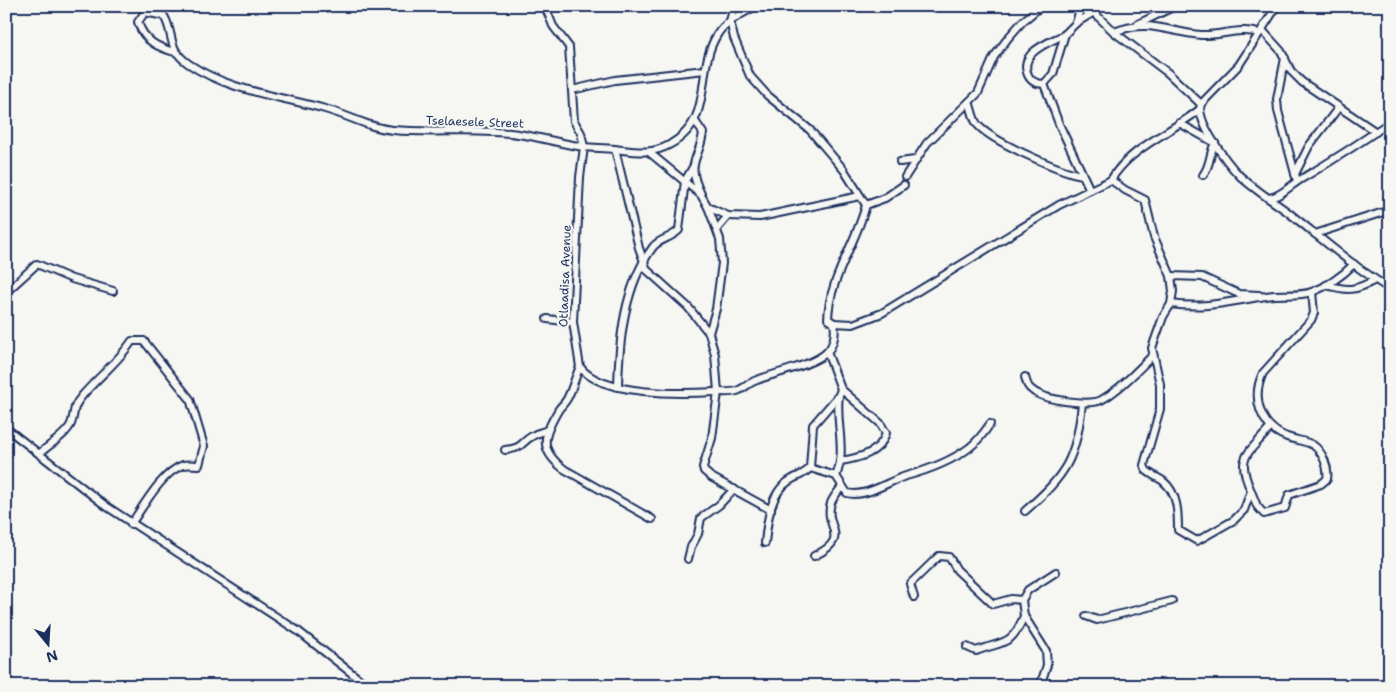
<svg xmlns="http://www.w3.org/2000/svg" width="1396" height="692" font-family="'Shantell Sans',sans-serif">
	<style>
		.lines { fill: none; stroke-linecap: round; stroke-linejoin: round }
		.minor-casing { stroke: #1b2f5e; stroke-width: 10 }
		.minor { stroke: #f6f6f2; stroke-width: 6 }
		.labels { text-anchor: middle; stroke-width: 4.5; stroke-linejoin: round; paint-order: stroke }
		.street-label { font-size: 12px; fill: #1b2f5e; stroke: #f6f6f2 }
	</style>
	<rect width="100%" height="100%" fill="#f6f6f2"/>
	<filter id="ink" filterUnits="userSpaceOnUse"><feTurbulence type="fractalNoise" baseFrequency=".02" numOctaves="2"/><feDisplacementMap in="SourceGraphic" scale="10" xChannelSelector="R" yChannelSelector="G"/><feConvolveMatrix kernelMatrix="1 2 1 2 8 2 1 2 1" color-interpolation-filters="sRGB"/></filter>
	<g filter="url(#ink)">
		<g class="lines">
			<!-- minor casing -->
			<g class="minor-casing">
				<g id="minor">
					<path d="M 545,6 L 553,26 L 569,47 L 574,121 L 581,133 L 584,147 L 580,177 L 573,322 L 580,367 C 602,396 682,394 715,392 C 722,392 730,393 737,391 C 743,389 750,382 757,380 C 775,373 814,365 827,352 C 834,345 836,332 834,323 L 828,319 C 829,278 856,244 866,205 L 844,170 L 810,130 L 767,95 L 750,76 L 734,38 L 730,21 L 734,6"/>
					<path d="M 1087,6 L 1114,32 L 1168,73 L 1201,104"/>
					<path d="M 1277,6 L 1239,65 L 1201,104 C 1195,121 1228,164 1240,176 C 1255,190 1273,201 1289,213 C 1322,239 1354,267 1390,289"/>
					<path d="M 1076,23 L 1091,14"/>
					<path d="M 1138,24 L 1175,6"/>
					<path d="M 1114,32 C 1149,18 1167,32 1201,35 C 1221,36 1239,27 1259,33 L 1263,31 L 1281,51 L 1291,71 L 1302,82 L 1376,132"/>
					<path d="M 1065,34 L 1053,74 L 1044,84 C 1037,84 1031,82 1028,75 C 1018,52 1049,43 1065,34 Z"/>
					<path d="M 1065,34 L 1076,23 L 1080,9"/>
					<path d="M 178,53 C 159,48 144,42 138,22 L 145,12 L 164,16 C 175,35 166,48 189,64 C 229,91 279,96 325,109 C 348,115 369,128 393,130 C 435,134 476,128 518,134 C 540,137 562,144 584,147 C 594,148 604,148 614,149 C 634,151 651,155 669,145 C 716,120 694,72 717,35 C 725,21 742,14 756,6"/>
					<path d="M 1285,58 L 1277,99 L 1278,111 L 1297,181"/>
					<path d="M 1044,84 L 1059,124 L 1090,190"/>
					<path d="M 572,90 L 615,80 L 705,70"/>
					<path d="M 969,102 C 972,109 973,118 977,124 C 990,141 1062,172 1082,175"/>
					<path d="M 695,121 L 703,133 C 699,161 685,161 701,194"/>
					<path d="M 1179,123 L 1215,143 C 1209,154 1211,165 1203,175"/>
					<path d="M 615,149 L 639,248 L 647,270 L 688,307 L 709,333"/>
					<path d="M 650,153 L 701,195 L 708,207 L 728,216 L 760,217 L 860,196"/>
					<path d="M 900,162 L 915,160"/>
					<path d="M 1295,174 L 1309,146 L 1339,107"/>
					<path d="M 905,177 L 927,143 L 978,93 L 994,57 L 1008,38 L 1022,22 L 1041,6"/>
					<path d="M 1111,180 L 1125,190 L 1145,200 L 1154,237 L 1171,276 L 1173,291 L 1171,304 L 1163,317 L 1152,348 L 1160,384 L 1160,409 L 1144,465 L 1146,470 C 1151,475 1158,477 1163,481 C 1178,493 1178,513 1178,530 L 1197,541 L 1234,520 L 1244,510 L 1251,491 C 1235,455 1248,455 1271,427"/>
					<path d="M 1269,198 C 1279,197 1289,187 1298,181 C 1330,162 1360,143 1390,122"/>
					<path d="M 866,205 L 885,198 L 904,185"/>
					<path d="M 708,207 L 720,239 L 722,263 L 716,309 L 709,333 L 715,355 L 718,392 L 712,438 L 703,467 L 704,471 L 711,477 L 771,510"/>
					<path d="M 717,229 L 728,216"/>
					<path d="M 1315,234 L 1390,210"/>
					<path d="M 1171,276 L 1202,277 L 1239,294 L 1259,295"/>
					<path d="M 1326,285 C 1348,291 1355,291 1375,280"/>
					<path d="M 6,292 L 37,264 L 72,279 L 113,291"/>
					<path d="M 1171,304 C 1207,309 1231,301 1266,296 C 1281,293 1297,297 1312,292 C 1328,286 1342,276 1354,264"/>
					<path d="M 547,319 L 573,322"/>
					<path d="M 834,323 L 853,324 L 882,313 L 1059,205 L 1111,180 C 1128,149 1173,131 1199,110"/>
					<path d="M 580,367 C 575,377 573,387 568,397 C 566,402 562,405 559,409 C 543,436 538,449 564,469 L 652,519"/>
					<path d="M 1025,377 C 1027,383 1027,387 1032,390 C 1043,400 1090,407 1103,399 C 1121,388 1137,371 1152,356"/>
					<path d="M 618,387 C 619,340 624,286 653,247 C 659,239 672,238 679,230 L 685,181 L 693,167"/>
					<path d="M 6,428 L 106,506 L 298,631 L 368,686"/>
					<path d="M 505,450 C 525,448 520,442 534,435 C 539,432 544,433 549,428"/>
					<path d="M 40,453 C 49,445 66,435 71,424 C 76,411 71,409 82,396 C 98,377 119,361 132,341 L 144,341 L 190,399 L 204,446 L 199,465 C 194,465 188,464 183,465 C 162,472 143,507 131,524"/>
					<path d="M 841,461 C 858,458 880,454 886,433 L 880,423 L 841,389"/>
					<path d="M 810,468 L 813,425 L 839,395 L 841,389 L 827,352"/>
					<path d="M 836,476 C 847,450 835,422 839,395"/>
					<path d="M 1251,491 L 1257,506 L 1264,514 L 1285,508 L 1289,495 L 1321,484 L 1327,479 C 1329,468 1323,452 1313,445 C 1306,441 1295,440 1287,437 C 1260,427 1251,398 1263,373 L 1311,320 L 1314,313 L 1312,292"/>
					<path d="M 1025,511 C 1066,475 1077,458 1082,403"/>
					<path d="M 765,543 C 767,523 770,493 789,481 C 796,476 804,475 810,468 L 836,476 L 847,493 C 867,498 888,481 906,476 C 928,470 950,462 969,448 C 978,441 984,433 990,424"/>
					<path d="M 814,556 C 853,537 823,528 831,503 C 833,497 839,491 842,486"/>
					<path d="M 688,559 L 691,547 L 698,534 L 701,518 L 719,505 L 734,489"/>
					<path d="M 914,597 L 910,584 L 939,556 L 949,557 L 957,570 L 993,604 L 1011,599 L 1022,600"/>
					<path d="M 1086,616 L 1097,620 L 1172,601"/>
					<path d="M 967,647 L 976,651 C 1003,641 1012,646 1024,616"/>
					<path d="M 1040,686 L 1047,665 L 1046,651 L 1024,616 L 1022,600 L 1028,590 L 1056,572"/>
				</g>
			</g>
			<!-- minor -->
			<use href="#minor" class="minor"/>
		</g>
	</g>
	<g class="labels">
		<!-- street labels -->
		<g class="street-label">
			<text transform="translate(475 122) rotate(2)" y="4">Tselaesele Street</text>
			<text transform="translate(565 276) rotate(-88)" y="4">Otlaadisa Avenue</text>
		</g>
	</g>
	<!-- margin -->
	<rect width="1396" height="692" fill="none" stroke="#f6f6f2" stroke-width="25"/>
	<rect x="12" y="12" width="1371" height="667" fill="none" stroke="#1b2f5e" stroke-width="2" filter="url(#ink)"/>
	<!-- north arrow -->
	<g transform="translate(48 644) rotate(162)" stroke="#f6f6f2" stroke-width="4" paint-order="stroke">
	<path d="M0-4L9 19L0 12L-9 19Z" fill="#1b2f5e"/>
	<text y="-8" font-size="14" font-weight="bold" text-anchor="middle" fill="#1b2f5e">N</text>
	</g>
</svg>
